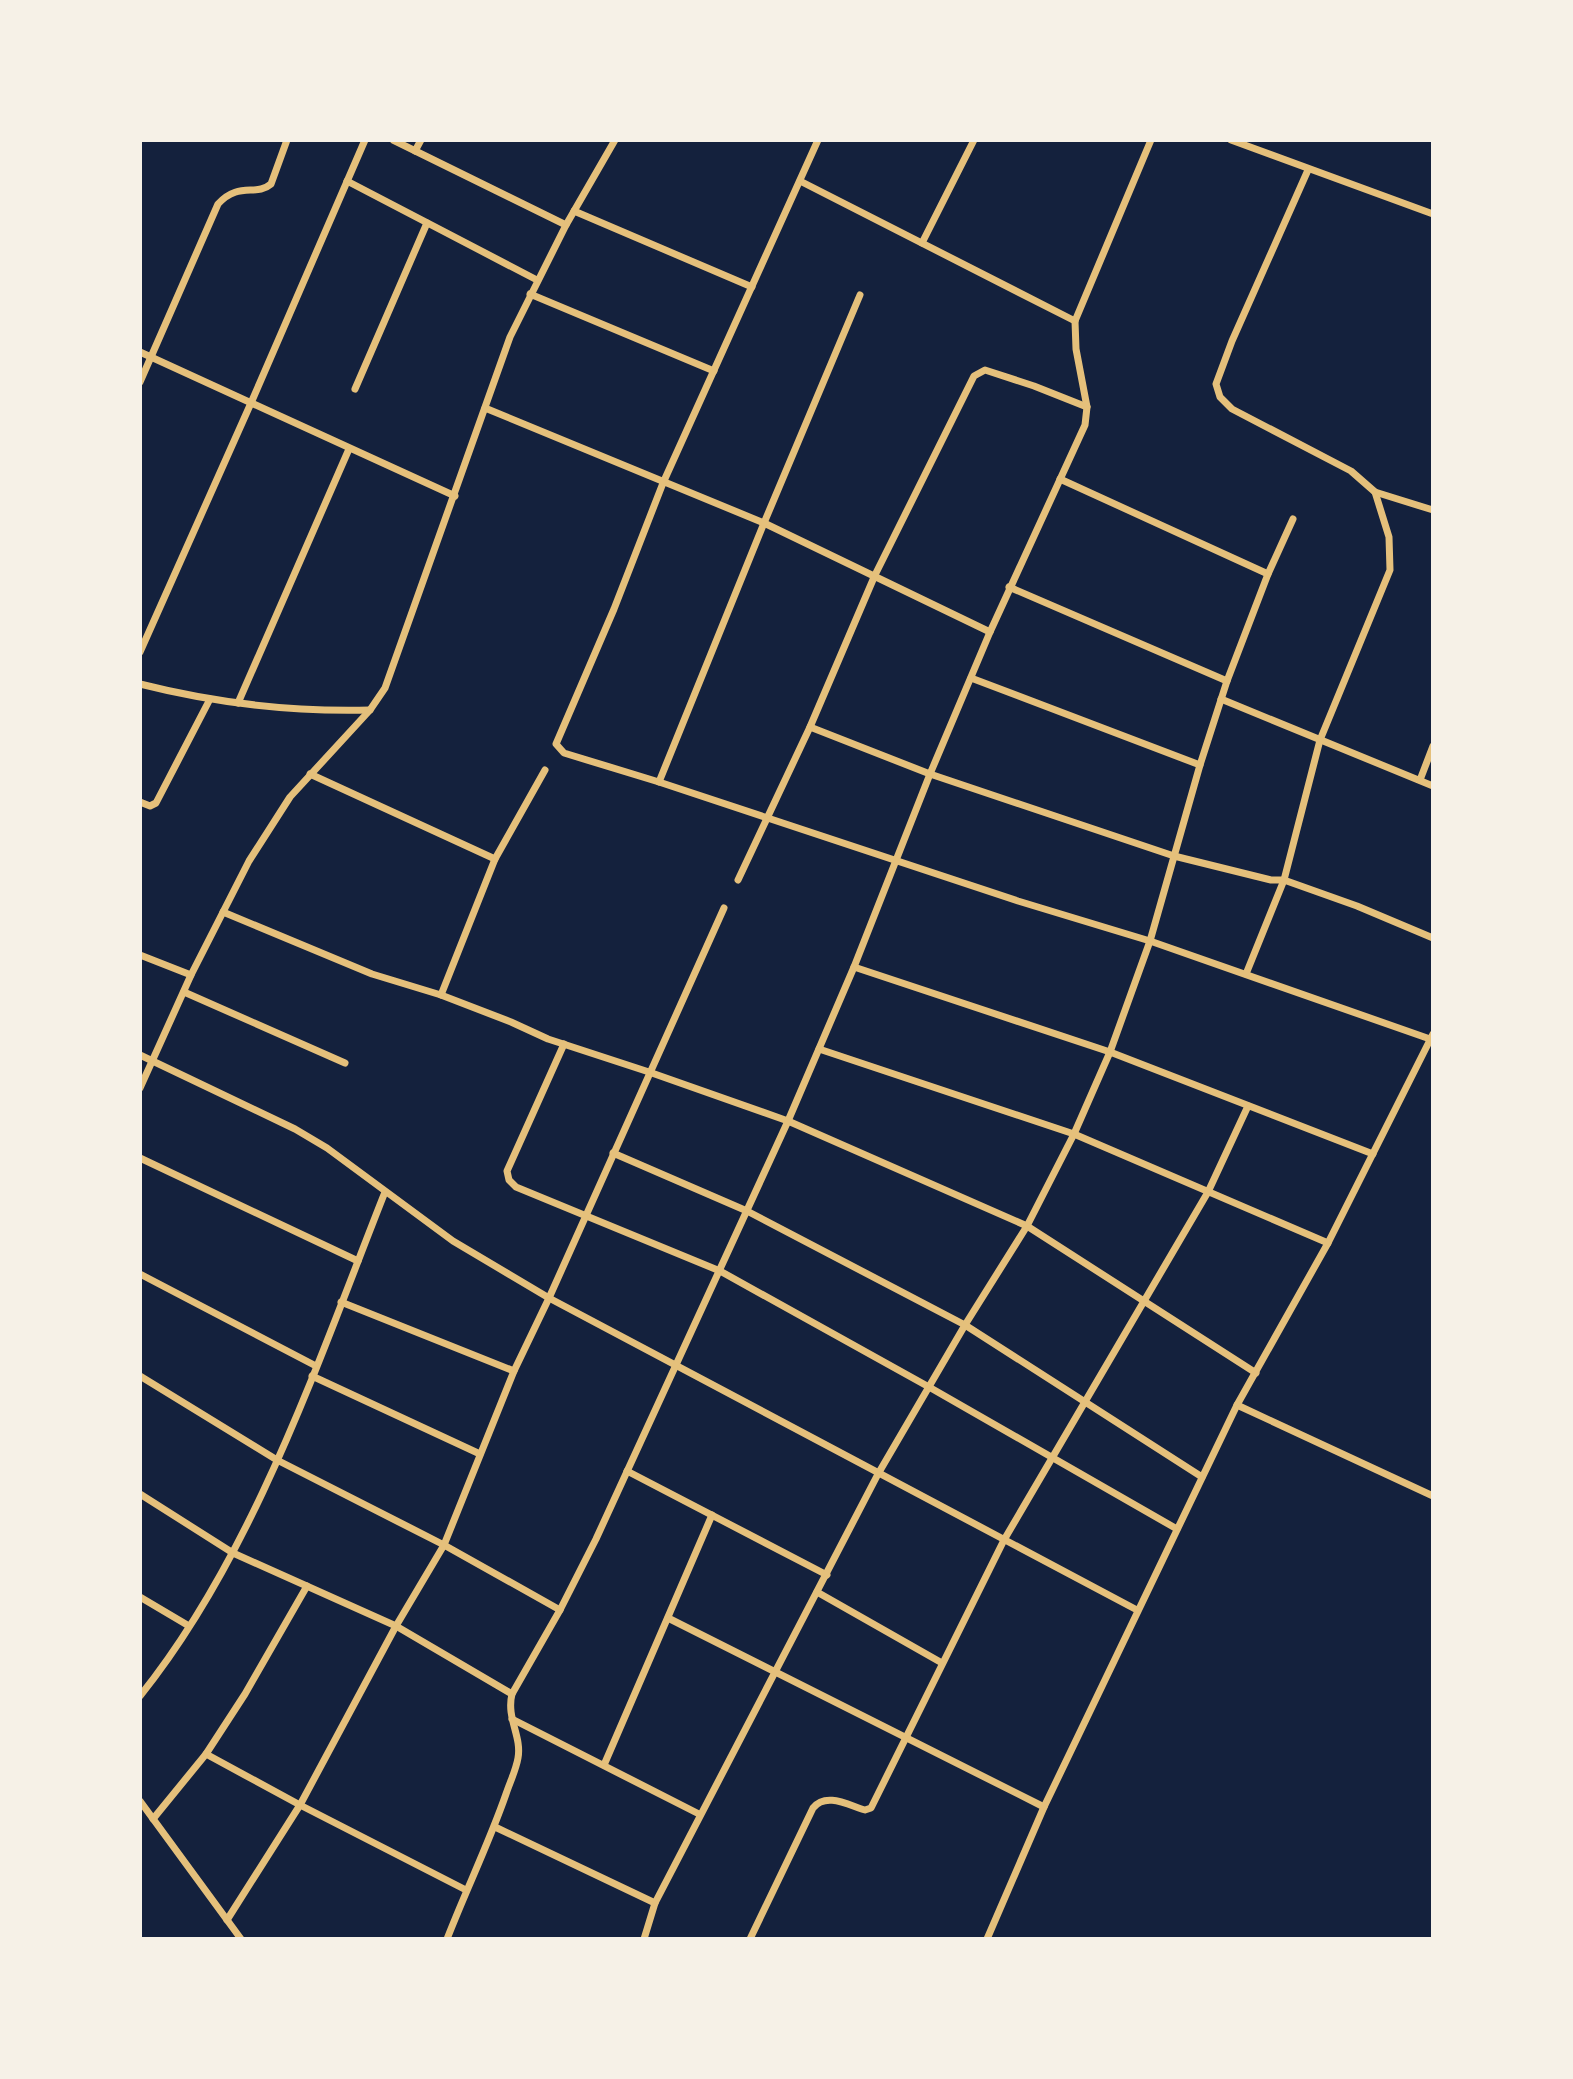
<svg xmlns="http://www.w3.org/2000/svg" width="1573" height="2079" font-family="'DejaVu Sans',sans-serif">
	<style>
		.lines { fill: none; stroke-linecap: round; stroke-linejoin: round }
		.minor { stroke: #e5c07b; stroke-width: 7 }
	</style>
	<rect width="100%" height="100%" fill="#14213d"/>
	<g class="lines">
		<!-- minor -->
		<g class="minor">
			<path d="M 393,140 L 566,225"/>
			<path d="M 818,140 L 663,483 L 614,609 L 556,744 L 564,753 L 659,782 L 1018,901 L 1150,941 L 1430,1039"/>
			<path d="M 1231,140 L 1433,214"/>
			<path d="M 415,151 L 421,140"/>
			<path d="M 347,181 L 537,280"/>
			<path d="M 800,181 L 1075,321"/>
			<path d="M 574,211 L 752,287"/>
			<path d="M 922,243 L 974,140"/>
			<path d="M 530,294 L 714,371"/>
			<path d="M 140,352 L 455,496"/>
			<path d="M 140,382 L 218,204 C 239,181 256,197 271,184 L 287,140"/>
			<path d="M 355,389 L 427,223"/>
			<path d="M 485,408 L 764,523 L 990,632"/>
			<path d="M 1060,479 L 1268,574"/>
			<path d="M 1375,492 L 1433,510"/>
			<path d="M 1009,587 L 1227,681"/>
			<path d="M 140,652 L 251,403 L 365,140"/>
			<path d="M 971,678 L 1200,765"/>
			<path d="M 140,684 C 215,703 293,712 370,710"/>
			<path d="M 1221,699 L 1433,786"/>
			<path d="M 238,703 L 349,449"/>
			<path d="M 810,727 L 930,774 L 1174,856 L 1271,880 L 1284,880 L 1357,906 L 1433,938"/>
			<path d="M 310,774 L 495,859"/>
			<path d="M 1420,780 L 1433,746"/>
			<path d="M 659,782 L 764,523 L 860,295"/>
			<path d="M 140,802 L 150,806 L 156,803 L 210,699"/>
			<path d="M 738,880 L 810,727 L 875,575 L 974,376 L 985,370 L 1034,386 L 1087,407"/>
			<path d="M 223,912 L 372,974 L 441,995 L 511,1022 L 548,1039 L 649,1072 L 788,1121 L 1027,1226 L 1256,1373"/>
			<path d="M 140,955 L 191,975"/>
			<path d="M 854,967 L 1110,1052 L 1373,1154"/>
			<path d="M 1246,974 L 1284,880 L 1320,740 L 1390,570 L 1389,537 L 1375,492 L 1351,471 L 1232,409 L 1220,397 L 1216,384 L 1232,341 L 1308,170"/>
			<path d="M 184,992 L 345,1063"/>
			<path d="M 441,995 L 495,859 L 545,770"/>
			<path d="M 564,1044 L 507,1171 L 509,1180 L 516,1187 L 720,1271 L 929,1387 L 1177,1529"/>
			<path d="M 819,1049 L 1074,1134 L 1328,1243"/>
			<path d="M 140,1055 L 295,1129 L 327,1148 L 453,1241 L 549,1298 L 1137,1610"/>
			<path d="M 140,1088 L 191,975 L 249,861 L 290,797 L 370,710 L 385,688 L 510,337 L 566,225 L 615,140"/>
			<path d="M 613,1153 L 747,1211 L 965,1325 L 1202,1477"/>
			<path d="M 140,1158 L 358,1261"/>
			<path d="M 140,1274 L 316,1366"/>
			<path d="M 341,1302 L 514,1371"/>
			<path d="M 140,1376 L 277,1460 L 444,1545 L 560,1610"/>
			<path d="M 312,1376 L 480,1454"/>
			<path d="M 1237,1405 L 1433,1496"/>
			<path d="M 627,1471 L 827,1575"/>
			<path d="M 140,1494 L 233,1553 L 396,1626 L 512,1694"/>
			<path d="M 817,1592 L 942,1663"/>
			<path d="M 140,1597 L 189,1626"/>
			<path d="M 668,1618 L 1044,1807"/>
			<path d="M 140,1696 C 254,1554 318,1361 385,1192"/>
			<path d="M 512,1719 L 699,1814"/>
			<path d="M 206,1754 L 300,1805 L 466,1890"/>
			<path d="M 604,1765 L 712,1515"/>
			<path d="M 140,1801 L 241,1939"/>
			<path d="M 153,1819 L 206,1754 L 245,1694 L 307,1586"/>
			<path d="M 495,1827 L 655,1903"/>
			<path d="M 227,1920 L 300,1805 L 396,1626 L 444,1545 L 514,1371 L 549,1298 L 724,908"/>
			<path d="M 447,1939 C 466,1890 489,1843 506,1794 C 510,1782 516,1770 518,1758 C 522,1736 506,1718 512,1694 L 560,1610 L 596,1539 L 788,1121 L 854,967 L 930,774 L 990,632 L 1085,425 L 1087,407 L 1076,349 L 1075,321 L 1151,140"/>
			<path d="M 644,1939 L 655,1903 L 878,1474 L 965,1325 L 1027,1226 L 1074,1134 L 1110,1052 L 1150,941 L 1200,765 L 1227,681 L 1268,574 L 1293,519"/>
			<path d="M 750,1939 L 813,1808 C 826,1792 848,1805 865,1810 L 871,1808 L 873,1804 L 1004,1540 L 1208,1192 L 1248,1106"/>
			<path d="M 987,1939 L 1044,1807 L 1237,1405 L 1328,1243 L 1433,1034"/>
		</g>
	</g>
	<!-- border -->
	<rect width="1573" height="2079" fill="none" stroke="#f6f1e7" stroke-width="284"/>
</svg>
